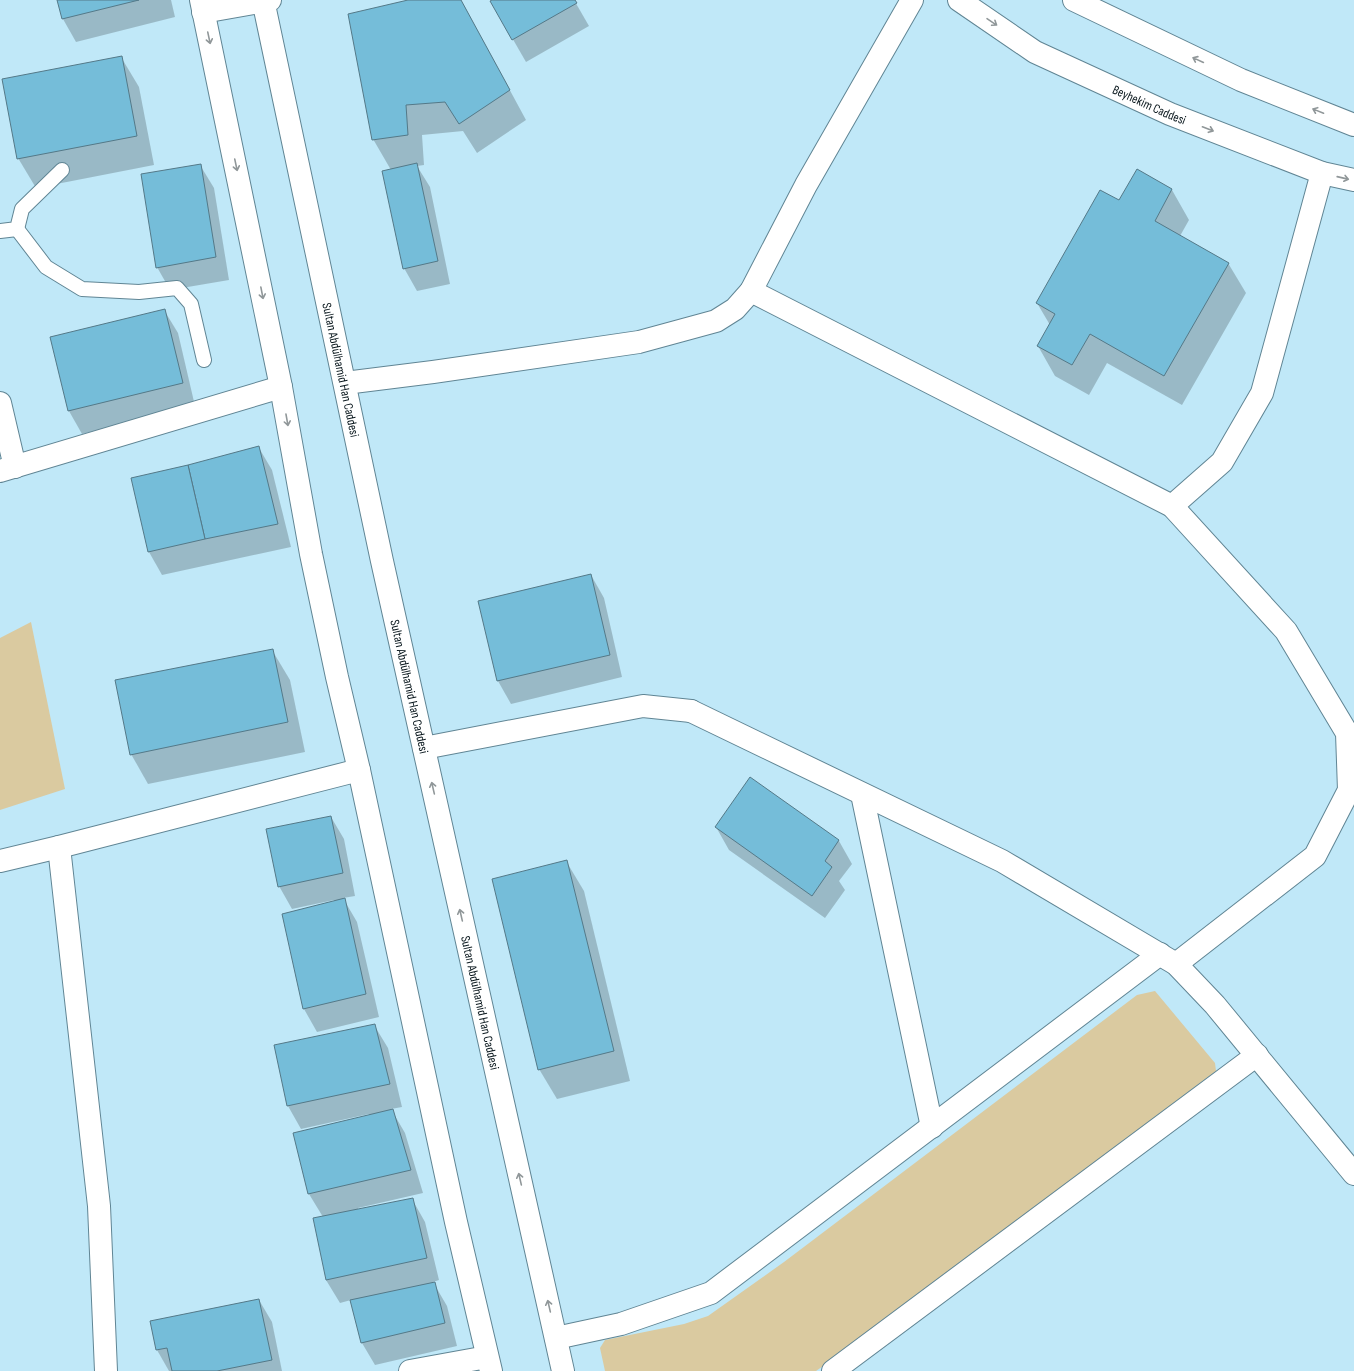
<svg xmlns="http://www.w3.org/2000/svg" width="1354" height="1371" font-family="'Sofia Sans Condensed',sans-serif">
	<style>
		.green { fill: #dacaa0 }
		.shadow { fill: #0003 }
		.building { fill: #75bdd9; stroke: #547988 }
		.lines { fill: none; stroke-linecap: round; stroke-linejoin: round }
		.lane-casing { stroke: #608594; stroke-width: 16 }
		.street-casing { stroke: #608594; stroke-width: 24 }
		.secondary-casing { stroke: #608594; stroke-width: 24 }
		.primary-casing { stroke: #608594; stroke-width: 24 }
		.lane { stroke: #fff; stroke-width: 14 }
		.street { stroke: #fff; stroke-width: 22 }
		.secondary { stroke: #fff; stroke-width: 22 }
		.primary { stroke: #fff; stroke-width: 22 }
		.oneway { stroke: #909799 }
		.labels { text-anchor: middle; stroke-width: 3.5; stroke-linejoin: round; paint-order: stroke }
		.street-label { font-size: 13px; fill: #09171d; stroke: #fff }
	</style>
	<rect width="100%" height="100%" fill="#c0e8f8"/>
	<!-- green -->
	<g class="green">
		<path d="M 31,622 L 65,789 L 0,810 L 0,638 Z"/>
		<path d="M 1155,991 L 1215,1063 L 1216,1071 L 853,1345 L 816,1371 L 605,1371 L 600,1348 L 605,1340 L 684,1324 L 708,1316 L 784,1262 L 1137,995 Z"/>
	</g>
	<!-- shadow -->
	<g class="shadow">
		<path d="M 58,0 L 171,0 L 175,17 L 76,42 L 63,19 Z"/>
		<path d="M 412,0 L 461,0 L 526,120 L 477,153 L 463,131 L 422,135 L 424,165 L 417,166 L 430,187 L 450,284 L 417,291 L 404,268 L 391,170 L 373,139 Z"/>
		<path d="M 494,0 L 574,0 L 589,26 L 526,62 L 491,1 Z"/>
		<path d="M 121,57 L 139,87 L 154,165 L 36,188 L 18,158 Z"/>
		<path d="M 200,165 L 214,188 L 229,280 L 170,290 L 157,267 Z"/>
		<path d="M 1172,190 L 1189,220 L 1180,236 L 1228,263 L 1246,293 L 1182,405 L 1107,363 L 1089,395 L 1055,376 L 1038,346 L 1050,325 L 1037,303 L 1120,202 Z"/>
		<path d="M 164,310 L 178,333 L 195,406 L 82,434 L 69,411 L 51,338 Z"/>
		<path d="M 259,448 L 272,470 L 291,547 L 162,575 L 149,552 L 132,479 Z"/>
		<path d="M 591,575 L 604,598 L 622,677 L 511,704 L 498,681 L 479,601 Z"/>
		<path d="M 272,650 L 290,680 L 305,752 L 148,784 L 131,754 Z"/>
		<path d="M 750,779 L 839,841 L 852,864 L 839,881 L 845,890 L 825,918 L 729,850 L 716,827 Z"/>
		<path d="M 331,817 L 344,839 L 355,896 L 343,898 L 357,922 L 379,1017 L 317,1032 L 304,1009 L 283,914 L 335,902 L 334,900 L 292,909 L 279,886 Z"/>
		<path d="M 566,861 L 584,891 L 630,1081 L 557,1099 L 539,1069 Z"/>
		<path d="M 374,1025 L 388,1048 L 402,1107 L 391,1109 L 405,1133 L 423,1193 L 358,1208 L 358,1210 L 412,1199 L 425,1222 L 439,1280 L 433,1282 L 447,1306 L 457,1346 L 375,1365 L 362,1343 L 351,1300 L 340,1303 L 326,1280 L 323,1217 L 309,1194 L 294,1134 L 369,1116 L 369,1114 L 301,1129 L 288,1106 L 275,1046 Z"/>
		<path d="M 259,1300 L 272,1322 L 282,1371 L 169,1371 L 157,1350 Z"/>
	</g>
	<!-- building -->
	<g class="building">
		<path d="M 57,0 L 139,0 L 62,19 Z"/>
		<path d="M 408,0 L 461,0 L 510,90 L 459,124 L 445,102 L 406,105 L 408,135 L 372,140 L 348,14 Z"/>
		<path d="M 492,0 L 575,0 L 577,3 L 512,40 L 490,1 Z"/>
		<path d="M 122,56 L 137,136 L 17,159 L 2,79 Z"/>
		<path d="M 417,163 L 438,261 L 403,269 L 382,171 Z"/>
		<path d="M 201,164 L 216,257 L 156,268 L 141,174 Z"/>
		<path d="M 1137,169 L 1172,189 L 1155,221 L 1229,263 L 1164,376 L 1090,334 L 1072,365 L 1037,346 L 1055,314 L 1036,303 L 1100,190 L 1119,200 Z"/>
		<path d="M 165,309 L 183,383 L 68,411 L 50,337 Z"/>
		<path d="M 259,446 L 278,524 L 205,539 L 188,465 Z"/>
		<path d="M 188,465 L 205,539 L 148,552 L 131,478 Z"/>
		<path d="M 591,574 L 610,655 L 497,681 L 478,601 Z"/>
		<path d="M 273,649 L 288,722 L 130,755 L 115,680 Z"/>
		<path d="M 750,777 L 839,840 L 825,861 L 832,867 L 812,896 L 715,827 Z"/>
		<path d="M 331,816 L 343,873 L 278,887 L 266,829 Z"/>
		<path d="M 567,860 L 614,1051 L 538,1070 L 492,879 Z"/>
		<path d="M 345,898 L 366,994 L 303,1009 L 282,914 Z"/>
		<path d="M 375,1024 L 390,1084 L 287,1106 L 274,1045 Z"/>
		<path d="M 393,1109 L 411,1170 L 308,1194 L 293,1133 Z"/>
		<path d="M 413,1198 L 427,1258 L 326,1280 L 313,1218 Z"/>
		<path d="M 435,1282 L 445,1323 L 361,1343 L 350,1300 Z"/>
		<path d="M 259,1299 L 272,1360 L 217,1371 L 172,1371 L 167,1348 L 156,1350 L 150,1321 Z"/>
	</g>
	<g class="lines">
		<!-- lane casing -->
		<g class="lane-casing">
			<g id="lane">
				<path d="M 17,229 L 46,267 L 82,289 L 139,292 L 177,288 L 191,304 L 204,360"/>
				<path d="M 0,231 L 17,229 L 22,209 L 62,170"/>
			</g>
		</g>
		<!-- street casing -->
		<g class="street-casing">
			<g id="street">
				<path d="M 203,12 L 270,0"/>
				<path d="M 751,291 L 1172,506 L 1286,631 L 1347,733 L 1349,790 L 1315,856 L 1176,964"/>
				<path d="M 345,383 L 433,372 L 639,342 L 716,321 L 735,309 L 751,291 L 806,185 L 912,0"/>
				<path d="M 0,403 L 15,467"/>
				<path d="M 0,471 L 281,387"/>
				<path d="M 1172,506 L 1222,462 L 1262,393 L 1322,173"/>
				<path d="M 424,748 L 643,706 L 691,711"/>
				<path d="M 862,794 L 932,1127"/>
				<path d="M 59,847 L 99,1206 L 106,1371"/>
				<path d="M 0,861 L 59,847 L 359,770"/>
				<path d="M 556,1338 L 621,1324 L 711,1293 L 1160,954"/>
				<path d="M 410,1371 L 487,1357"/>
				<path d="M 833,1371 L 1257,1055"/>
			</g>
		</g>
		<!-- secondary casing -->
		<g class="secondary-casing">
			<g id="secondary">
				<path id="s1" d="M 959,0 L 1035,52 L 1170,114 L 1322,173 L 1354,180"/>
				<path d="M 1074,0 L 1241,80 L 1354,125"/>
				<path d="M 691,711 L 1002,861 L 1176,964 L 1215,1005 L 1354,1174"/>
			</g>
		</g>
		<!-- primary casing -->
		<g class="primary-casing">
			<g id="primary">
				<path d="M 201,0 L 281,387 L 311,554 L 337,677 L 359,770 L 456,1222 L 491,1371"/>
				<path id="s2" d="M 263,0 L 382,561 L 563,1371"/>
			</g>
		</g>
		<!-- lane -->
		<use href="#lane" class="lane"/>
		<!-- street -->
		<use href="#street" class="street"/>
		<!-- secondary -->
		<use href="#secondary" class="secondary"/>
		<!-- primary -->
		<use href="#primary" class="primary"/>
	</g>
	<!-- one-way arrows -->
	<defs><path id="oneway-shaft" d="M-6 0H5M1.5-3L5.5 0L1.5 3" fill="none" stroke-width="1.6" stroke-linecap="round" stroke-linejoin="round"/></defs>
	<g class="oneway">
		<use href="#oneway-shaft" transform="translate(992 22) rotate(34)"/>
		<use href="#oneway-shaft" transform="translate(209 38) rotate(78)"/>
		<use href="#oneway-shaft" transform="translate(1198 60) rotate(-155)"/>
		<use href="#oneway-shaft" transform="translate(1318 111) rotate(-158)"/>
		<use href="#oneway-shaft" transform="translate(1208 129) rotate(21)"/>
		<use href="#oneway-shaft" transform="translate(236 165) rotate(78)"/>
		<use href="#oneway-shaft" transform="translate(1343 178) rotate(13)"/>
		<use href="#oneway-shaft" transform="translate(262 293) rotate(79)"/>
		<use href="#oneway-shaft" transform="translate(287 420) rotate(80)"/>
		<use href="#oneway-shaft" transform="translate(433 788) rotate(-103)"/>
		<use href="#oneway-shaft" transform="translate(461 915) rotate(-103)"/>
		<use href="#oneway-shaft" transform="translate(520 1179) rotate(-103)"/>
		<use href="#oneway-shaft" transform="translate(549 1306) rotate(-103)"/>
	</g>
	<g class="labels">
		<!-- street labels -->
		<g class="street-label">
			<text dy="5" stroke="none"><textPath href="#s1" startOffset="218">Beyhekim Caddesi</textPath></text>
			<text dy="5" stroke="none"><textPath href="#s2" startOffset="378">Sultan Abdülhamid Han Caddesi</textPath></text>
			<text dy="5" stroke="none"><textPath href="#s2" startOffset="702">Sultan Abdülhamid Han Caddesi</textPath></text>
			<text dy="5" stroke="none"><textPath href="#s2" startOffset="1026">Sultan Abdülhamid Han Caddesi</textPath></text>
		</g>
	</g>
</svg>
